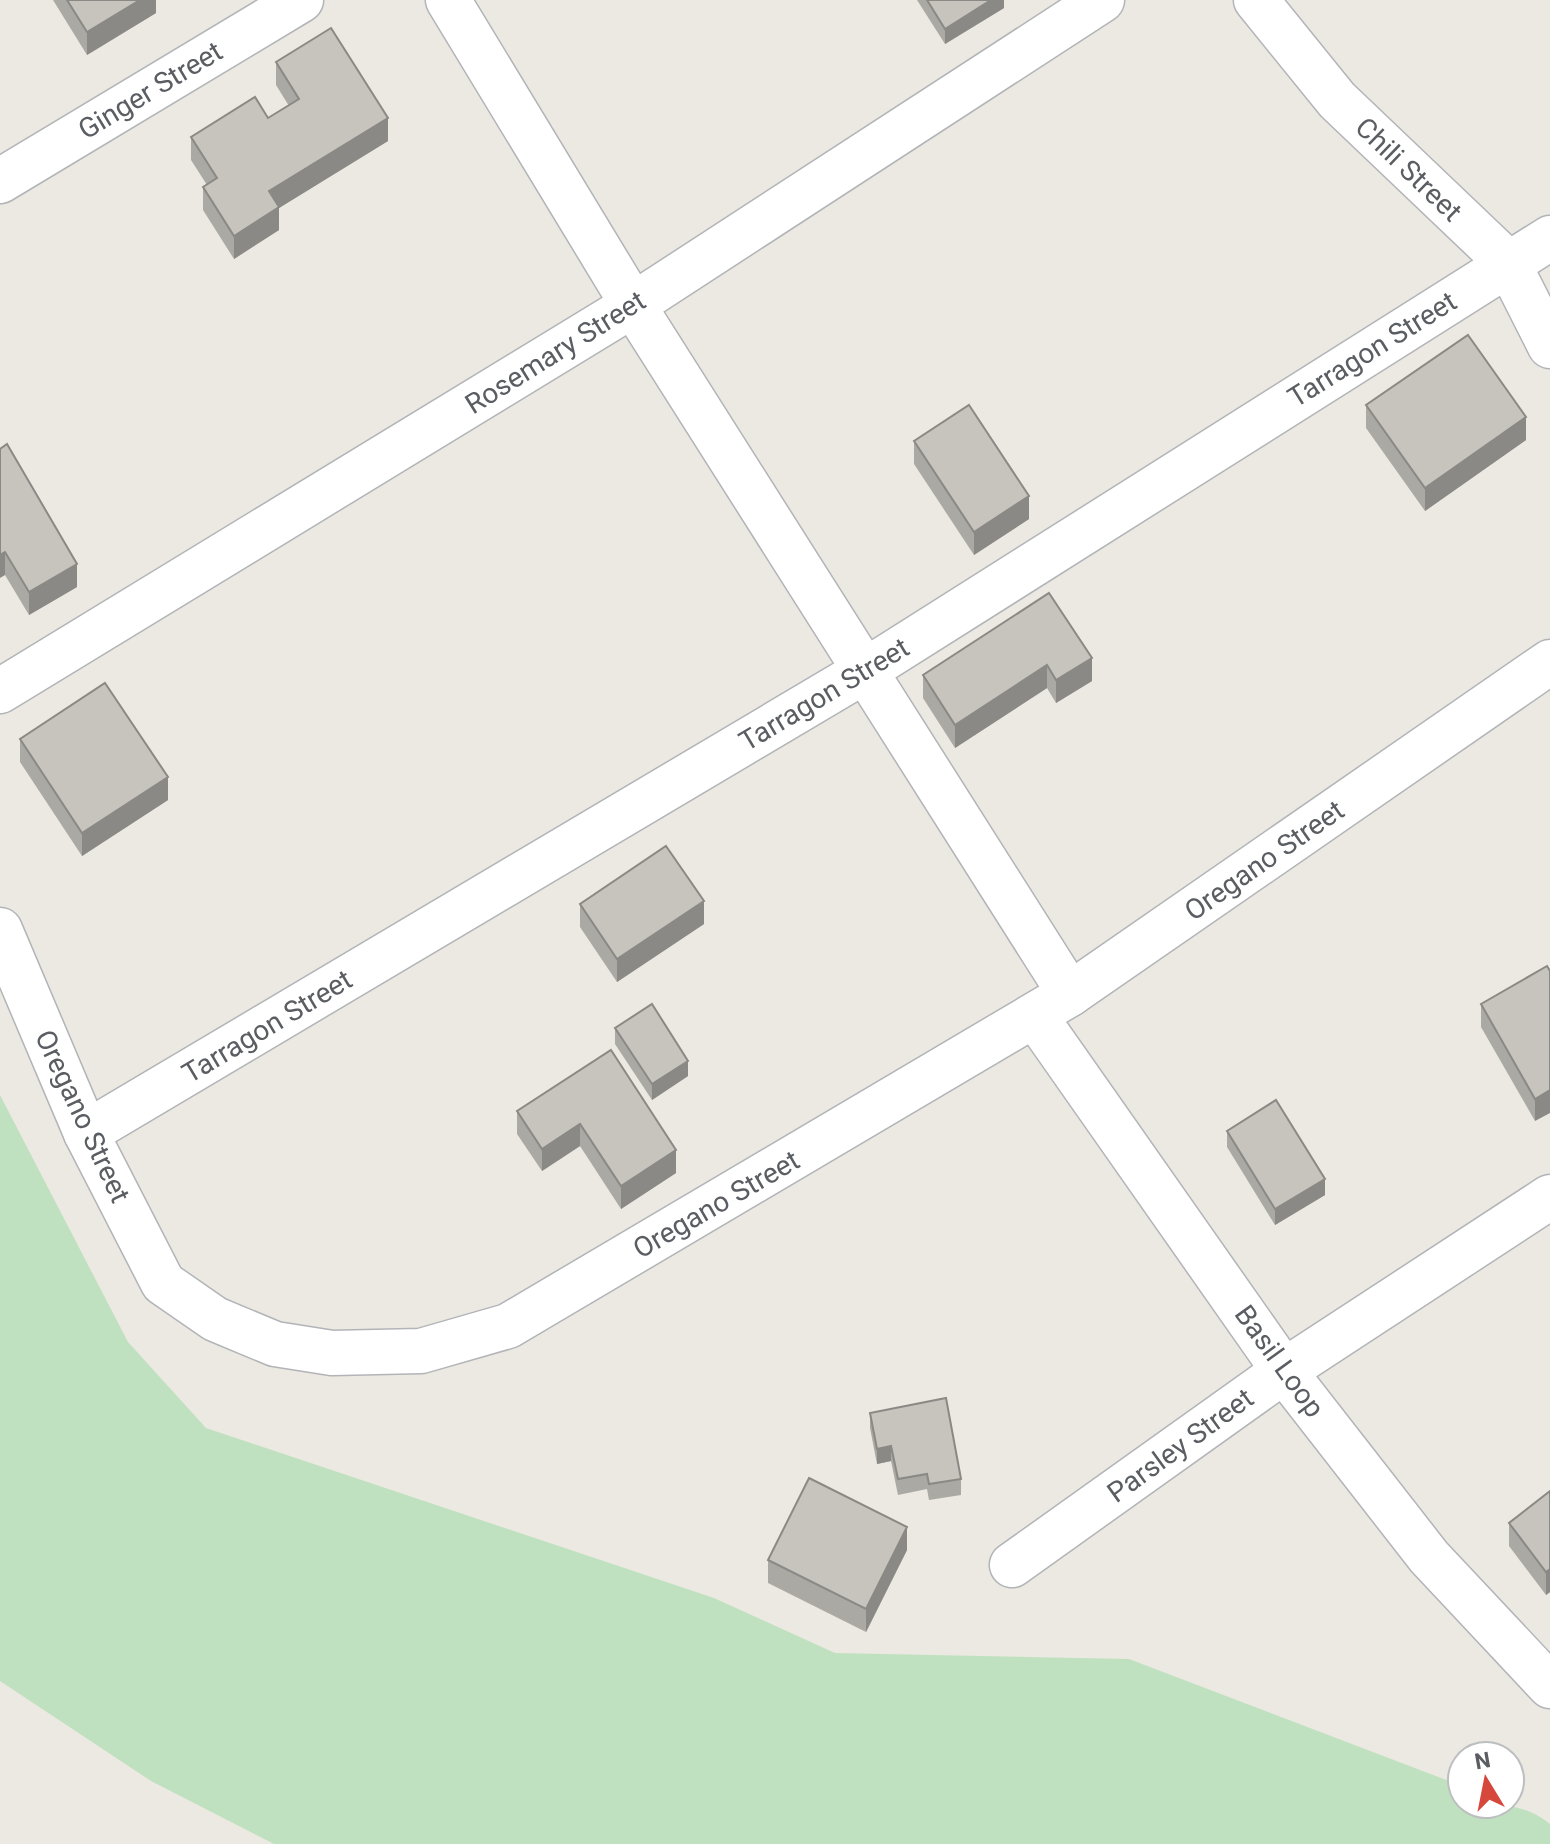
<svg xmlns="http://www.w3.org/2000/svg" width="1550" height="1844" font-family="Roboto,sans-serif">
	<style>
		.green { fill: #c0e1c0 }
		.lines { fill: none; stroke-linecap: round; stroke-linejoin: round }
		.minor-casing { stroke: #b2b4b8; stroke-width: 47 }
		.minor { stroke: #fff; stroke-width: 44 }
		.wall { fill: #aba9a3 }
		.shaded-wall { fill: #8b8985 }
		.building { fill: #c7c4be; stroke: #8b8985; stroke-width: 2 }
		.labels { text-anchor: middle; stroke-width: 6; stroke-linejoin: round; paint-order: stroke }
		.street-label { font-size: 28px; fill: #5a5d61; stroke: #fff }
	</style>
	<rect width="100%" height="100%" fill="#ebe9e1"/>
	<!-- green -->
	<path class="green" d="M 0,1095 L 128,1342 L 206,1428 L 714,1598 L 835,1653 L 1129,1659 L 1462,1786 L 1462,1804 C 1495,1804 1523,1802 1550,1824 L 1550,1844 L 274,1844 L 151,1781 L 0,1681 Z"/>
	<g class="lines">
		<!-- minor casing -->
		<g class="minor-casing">
			<g id="minor">
				<path d="M 448,0 L 633,305 L 1070,994"/>
				<path d="M 1256,0 L 1337,100 L 1508,263 L 1550,346"/>
				<path d="M 0,181 L 301,0"/>
				<path d="M 0,691 L 633,305 L 1102,0"/>
				<path d="M 0,930 L 86,1133 L 163,1283 L 215,1319 L 275,1344 L 332,1353 L 421,1351 L 508,1326 L 1070,994 L 1550,662"/>
				<path d="M 1035,1016 L 1284,1371 L 1429,1557 L 1550,1686"/>
				<path d="M 86,1133 L 863,672 L 1550,238"/>
				<path d="M 1012,1565 L 1284,1371 L 1550,1197"/>
			</g>
		</g>
		<!-- minor -->
		<use href="#minor" class="minor"/>
	</g>
	<!-- wall -->
	<g class="wall">
		<path d="M 53,0 L 156,0 L 156,13 L 87,55 Z"/>
		<path d="M 917,0 L 1004,0 L 1004,8 L 945,44 Z"/>
		<path d="M 276,62 L 388,141 L 279,208 L 279,230 L 234,259 L 203,210 L 203,187 L 207,185 L 191,160 L 191,137 L 268,118 L 289,106 L 276,85 Z"/>
		<path d="M 1366,405 L 1526,440 L 1425,511 L 1366,428 Z"/>
		<path d="M 914,441 L 1029,519 L 974,555 L 914,464 Z"/>
		<path d="M 0,449 L 77,587 L 29,615 L 5,575 Z"/>
		<path d="M 1049,593 L 1092,681 L 1056,703 L 1047,688 L 955,748 L 923,698 L 923,675 Z"/>
		<path d="M 20,739 L 168,800 L 82,856 L 20,762 Z"/>
		<path d="M 580,904 L 704,924 L 617,982 L 580,927 Z"/>
		<path d="M 1547,966 L 1535,1121 L 1481,1027 L 1481,1004 Z"/>
		<path d="M 615,1028 L 688,1076 L 652,1100 L 615,1044 Z"/>
		<path d="M 611,1050 L 676,1173 L 621,1209 L 580,1146 L 542,1171 L 517,1134 L 517,1111 Z"/>
		<path d="M 1227,1131 L 1325,1195 L 1275,1225 L 1227,1147 Z"/>
		<path d="M 870,1413 L 961,1479 L 961,1495 L 929,1500 L 927,1489 L 898,1495 L 891,1461 L 877,1464 L 870,1428 Z"/>
		<path d="M 1550,1491 L 1550,1592 L 1546,1595 L 1509,1546 L 1509,1523 Z"/>
		<path d="M 907,1550 L 866,1632 L 768,1583 L 768,1560 Z"/>
	</g>
	<!-- shaded-wall -->
	<g class="shaded-wall">
		<path d="M 140,0 L 156,0 L 156,13 L 87,55 L 87,32 Z"/>
		<path d="M 991,0 L 1004,0 L 1004,8 L 945,44 L 945,29 Z"/>
		<path d="M 388,118 L 388,141 L 279,208 L 279,230 L 234,259 L 234,236 L 269,191 Z"/>
		<path d="M 1526,417 L 1526,440 L 1425,511 L 1425,488 Z"/>
		<path d="M 1029,496 L 1029,519 L 974,555 L 974,532 Z"/>
		<path d="M 5,552 L 5,575 L 0,578 L 0,555 Z"/>
		<path d="M 77,564 L 77,587 L 29,615 L 29,592 Z"/>
		<path d="M 1092,658 L 1092,681 L 1056,703 L 1056,680 Z"/>
		<path d="M 1047,665 L 1047,688 L 955,748 L 955,725 Z"/>
		<path d="M 168,777 L 168,800 L 82,856 L 82,833 Z"/>
		<path d="M 704,901 L 704,924 L 617,982 L 617,959 Z"/>
		<path d="M 688,1061 L 688,1076 L 652,1100 L 652,1084 Z"/>
		<path d="M 1550,1090 L 1550,1113 L 1535,1121 L 1535,1099 Z"/>
		<path d="M 580,1124 L 580,1146 L 542,1171 L 542,1149 Z"/>
		<path d="M 676,1150 L 676,1173 L 621,1209 L 621,1186 Z"/>
		<path d="M 1325,1179 L 1325,1195 L 1275,1225 L 1275,1209 Z"/>
		<path d="M 891,1446 L 891,1461 L 877,1464 L 877,1449 Z"/>
		<path d="M 907,1527 L 907,1550 L 866,1632 L 866,1609 Z"/>
		<path d="M 1550,1569 L 1550,1592 L 1546,1595 L 1546,1572 Z"/>
	</g>
	<!-- building -->
	<g class="building">
		<path d="M 67,0 L 140,0 L 87,32 Z"/>
		<path d="M 927,0 L 991,0 L 945,29 Z"/>
		<path d="M 331,28 L 388,118 L 269,191 L 279,207 L 234,236 L 203,187 L 217,178 L 191,137 L 255,97 L 268,118 L 299,99 L 276,62 Z"/>
		<path d="M 1468,335 L 1526,417 L 1425,488 L 1366,405 Z"/>
		<path d="M 969,405 L 1029,496 L 974,532 L 914,441 Z"/>
		<path d="M 7,444 L 77,564 L 29,592 L 5,552 L 0,555 L 0,449 Z"/>
		<path d="M 1049,593 L 1092,658 L 1056,680 L 1047,665 L 955,725 L 923,675 Z"/>
		<path d="M 105,683 L 168,777 L 82,833 L 20,739 Z"/>
		<path d="M 666,846 L 704,901 L 617,959 L 580,904 Z"/>
		<path d="M 1547,966 L 1550,971 L 1550,1090 L 1535,1099 L 1481,1004 Z"/>
		<path d="M 652,1004 L 688,1061 L 652,1084 L 615,1028 Z"/>
		<path d="M 611,1050 L 676,1150 L 621,1186 L 580,1124 L 542,1149 L 517,1111 Z"/>
		<path d="M 1276,1100 L 1325,1179 L 1275,1209 L 1227,1131 Z"/>
		<path d="M 946,1398 L 961,1479 L 929,1484 L 927,1474 L 898,1479 L 891,1446 L 877,1449 L 870,1413 Z"/>
		<path d="M 809,1478 L 907,1527 L 866,1609 L 768,1560 Z"/>
		<path d="M 1550,1491 L 1550,1569 L 1546,1572 L 1509,1523 Z"/>
	</g>
	<g class="labels">
		<!-- street labels -->
		<g class="street-label">
			<text transform="translate(150 90) rotate(-31)" y="10">Ginger Street</text>
			<text transform="translate(1409 169) rotate(44)" y="10">Chili Street</text>
			<text transform="translate(1372 349) rotate(-32)" y="10">Tarragon Street</text>
			<text transform="translate(555 352) rotate(-32)" y="10">Rosemary Street</text>
			<text transform="translate(824 694) rotate(-31)" y="10">Tarragon Street</text>
			<text transform="translate(1264 860) rotate(-35)" y="10">Oregano Street</text>
			<text transform="translate(267 1026) rotate(-31)" y="10">Tarragon Street</text>
			<text transform="translate(83 1116) rotate(65)" y="10">Oregano Street</text>
			<text transform="translate(716 1204) rotate(-30)" y="10">Oregano Street</text>
			<text transform="translate(1280 1361) rotate(54)" y="10">Basil Loop</text>
			<text transform="translate(1180 1445) rotate(-36)" y="10">Parsley Street</text>
		</g>
	</g>
	<!-- north arrow -->
	<g transform="translate(1486 1780) rotate(350)"><circle r="38" fill="#ffffff" stroke="#bdbec0" stroke-width="2"/>
	<path d="M0-6L14 30L0 20L-14 30Z" fill="#d6483c"/>
	<text y="-12" font-size="22" font-weight="bold" text-anchor="middle" fill="#5a5d61">N</text>
	</g>
</svg>
